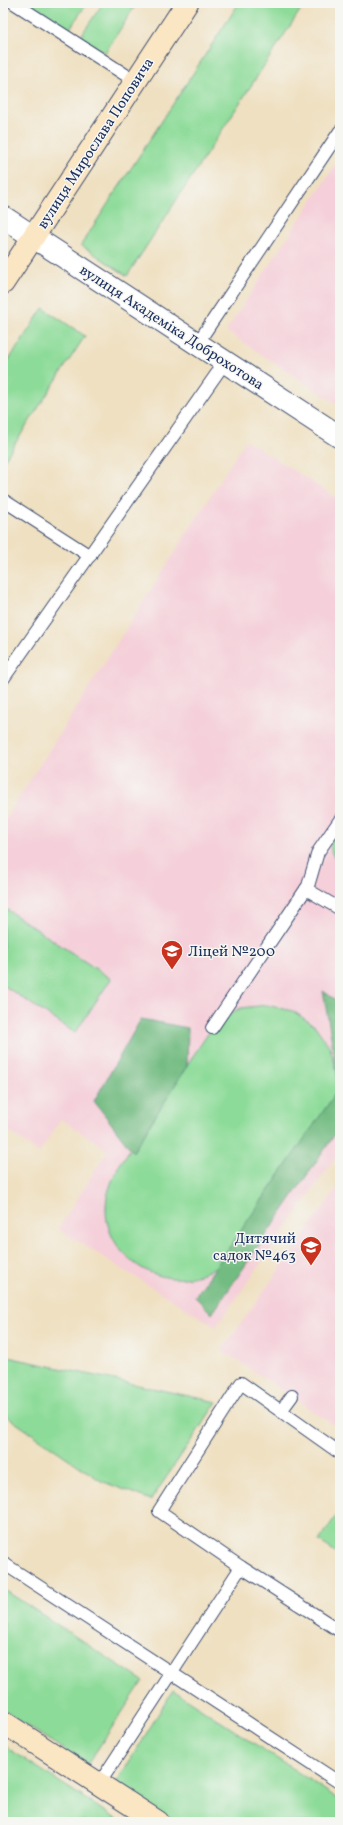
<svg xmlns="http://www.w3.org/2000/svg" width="343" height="1825" font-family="Vollkorn,serif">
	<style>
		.built { fill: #f5cfd9 }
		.green { fill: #8ddb99; stroke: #54857c }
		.forest { fill: #72bb81; stroke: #467570 }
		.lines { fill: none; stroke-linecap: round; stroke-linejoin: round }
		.lane-casing { stroke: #3b4a6d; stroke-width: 14 }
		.street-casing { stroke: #3b4a6d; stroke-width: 24 }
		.secondary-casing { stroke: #3b4a6d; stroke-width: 24 }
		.lane { stroke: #fff; stroke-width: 12 }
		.street { stroke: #fff; stroke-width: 22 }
		.secondary { stroke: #fbe6c4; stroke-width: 22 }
		.labels { text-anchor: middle; stroke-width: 3; stroke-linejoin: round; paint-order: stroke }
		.street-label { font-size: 15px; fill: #1b2f5e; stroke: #f6f6f2 }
		.poi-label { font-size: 15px; fill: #1b2f5e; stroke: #f6f6f2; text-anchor: start }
	</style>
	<rect width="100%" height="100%" fill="#f6f6f2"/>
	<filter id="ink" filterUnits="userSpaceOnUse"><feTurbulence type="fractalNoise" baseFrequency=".025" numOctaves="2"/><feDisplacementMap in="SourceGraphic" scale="8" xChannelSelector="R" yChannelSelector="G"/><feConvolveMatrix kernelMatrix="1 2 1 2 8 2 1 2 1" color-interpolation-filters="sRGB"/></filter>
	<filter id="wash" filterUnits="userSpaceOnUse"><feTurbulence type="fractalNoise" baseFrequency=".012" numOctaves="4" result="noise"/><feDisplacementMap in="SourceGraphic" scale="16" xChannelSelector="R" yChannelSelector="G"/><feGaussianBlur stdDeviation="0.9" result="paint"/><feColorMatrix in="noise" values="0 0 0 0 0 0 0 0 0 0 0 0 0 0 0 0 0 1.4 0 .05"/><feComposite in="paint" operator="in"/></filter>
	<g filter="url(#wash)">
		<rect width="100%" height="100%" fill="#efe0c1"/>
		<!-- built -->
		<g class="built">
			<path d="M 336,164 L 340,167 L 340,406 L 226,331 Z"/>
			<path d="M 246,440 L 340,500 L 340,1151 L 216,1327 L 58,1229 L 108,1150 L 61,1119 L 39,1153 L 3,1127 L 3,823 Z"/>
			<path d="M 340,1184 L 340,1429 L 222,1350 Z"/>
		</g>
		<!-- green -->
		<g class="green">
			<path d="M 26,3 L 87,3 L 69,30 Z"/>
			<path d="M 103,3 L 137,3 L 105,53 L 80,37 Z"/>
			<path d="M 239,3 L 305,3 L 127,276 L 81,245 Z"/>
			<path d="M 43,308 L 85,336 L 3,462 L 3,369 Z"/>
			<path d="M 340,827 L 340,860 L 337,861 C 325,846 332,841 340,827 Z"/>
			<path d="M 6,909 L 111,979 L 75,1033 L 3,985 L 3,914 Z"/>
			<path d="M 267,1005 L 293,1011 L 315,1026 L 330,1047 L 337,1072 L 336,1098 L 221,1263 C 215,1267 209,1271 202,1274 C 159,1291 105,1256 106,1208 C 106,1193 112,1181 118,1167 L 218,1019 L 241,1008 Z"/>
			<path d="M 3,1356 L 217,1402 L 151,1500 L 101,1481 L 3,1414 Z"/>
			<path d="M 340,1510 L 340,1555 L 319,1541 Z"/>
			<path d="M 3,1589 L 143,1681 L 87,1765 L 3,1710 Z"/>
			<path d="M 173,1690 L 340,1800 L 340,1822 L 165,1822 L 113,1788 Z"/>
			<path d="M 3,1745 L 121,1822 L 3,1822 Z"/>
		</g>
		<!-- forest -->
		<g class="forest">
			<path d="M 323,991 L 340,1003 L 340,1127 L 212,1314 L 195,1297 L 340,1087 Z"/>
			<path d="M 141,1019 L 188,1028 L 187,1066 L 133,1152 L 94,1101 Z"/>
		</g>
	</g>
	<g filter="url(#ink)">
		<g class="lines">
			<!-- lane casing -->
			<g class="lane-casing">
				<g id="lane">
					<path d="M 14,3 L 135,81"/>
					<path d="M 197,344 L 340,131"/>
					<path d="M 3,500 L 90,556"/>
					<path d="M 3,679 L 225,362"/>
					<path d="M 306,889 L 340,909"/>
					<path d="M 212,1028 L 308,886 L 318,852 L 340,820"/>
					<path d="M 281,1411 L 292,1396"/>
					<path d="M 340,1453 L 241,1383 L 159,1511 L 241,1567 L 340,1631"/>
					<path d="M 3,1563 L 340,1783"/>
					<path d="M 99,1784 L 241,1567"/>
				</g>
			</g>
			<!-- street casing -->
			<g class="street-casing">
				<path id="street" d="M 3,217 L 340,437"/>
			</g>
			<!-- secondary casing -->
			<g class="secondary-casing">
				<g id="secondary">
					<path d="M 3,283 L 187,3"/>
					<path d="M 3,1722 L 158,1822"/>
				</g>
			</g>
			<!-- lane -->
			<use href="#lane" class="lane"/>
			<!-- street -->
			<use href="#street" class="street"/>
			<!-- secondary -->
			<use href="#secondary" class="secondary"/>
		</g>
	</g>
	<!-- icons -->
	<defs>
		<g id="school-pin" transform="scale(1.15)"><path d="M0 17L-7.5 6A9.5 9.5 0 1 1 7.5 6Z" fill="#c8321e" stroke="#f6f6f2"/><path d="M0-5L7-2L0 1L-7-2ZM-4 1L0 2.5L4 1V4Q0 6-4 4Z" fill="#fff"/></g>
	</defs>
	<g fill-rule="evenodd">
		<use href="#school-pin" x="172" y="951"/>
		<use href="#school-pin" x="311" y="1247"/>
	</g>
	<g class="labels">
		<!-- street labels -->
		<g class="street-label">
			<text transform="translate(95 143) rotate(-57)" y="5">вулиця Мирослава Поповича</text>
			<text transform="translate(172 327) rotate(33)" y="5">вулиця Академіка Доброхотова</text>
		</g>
		<!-- poi labels -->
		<g class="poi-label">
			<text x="188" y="956">Ліцей №200</text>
			<text x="296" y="1243" text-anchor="end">Дитячий<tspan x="296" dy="17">садок №463</tspan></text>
		</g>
	</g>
	<!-- margin -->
	<rect width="343" height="1825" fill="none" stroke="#f6f6f2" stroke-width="16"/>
</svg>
